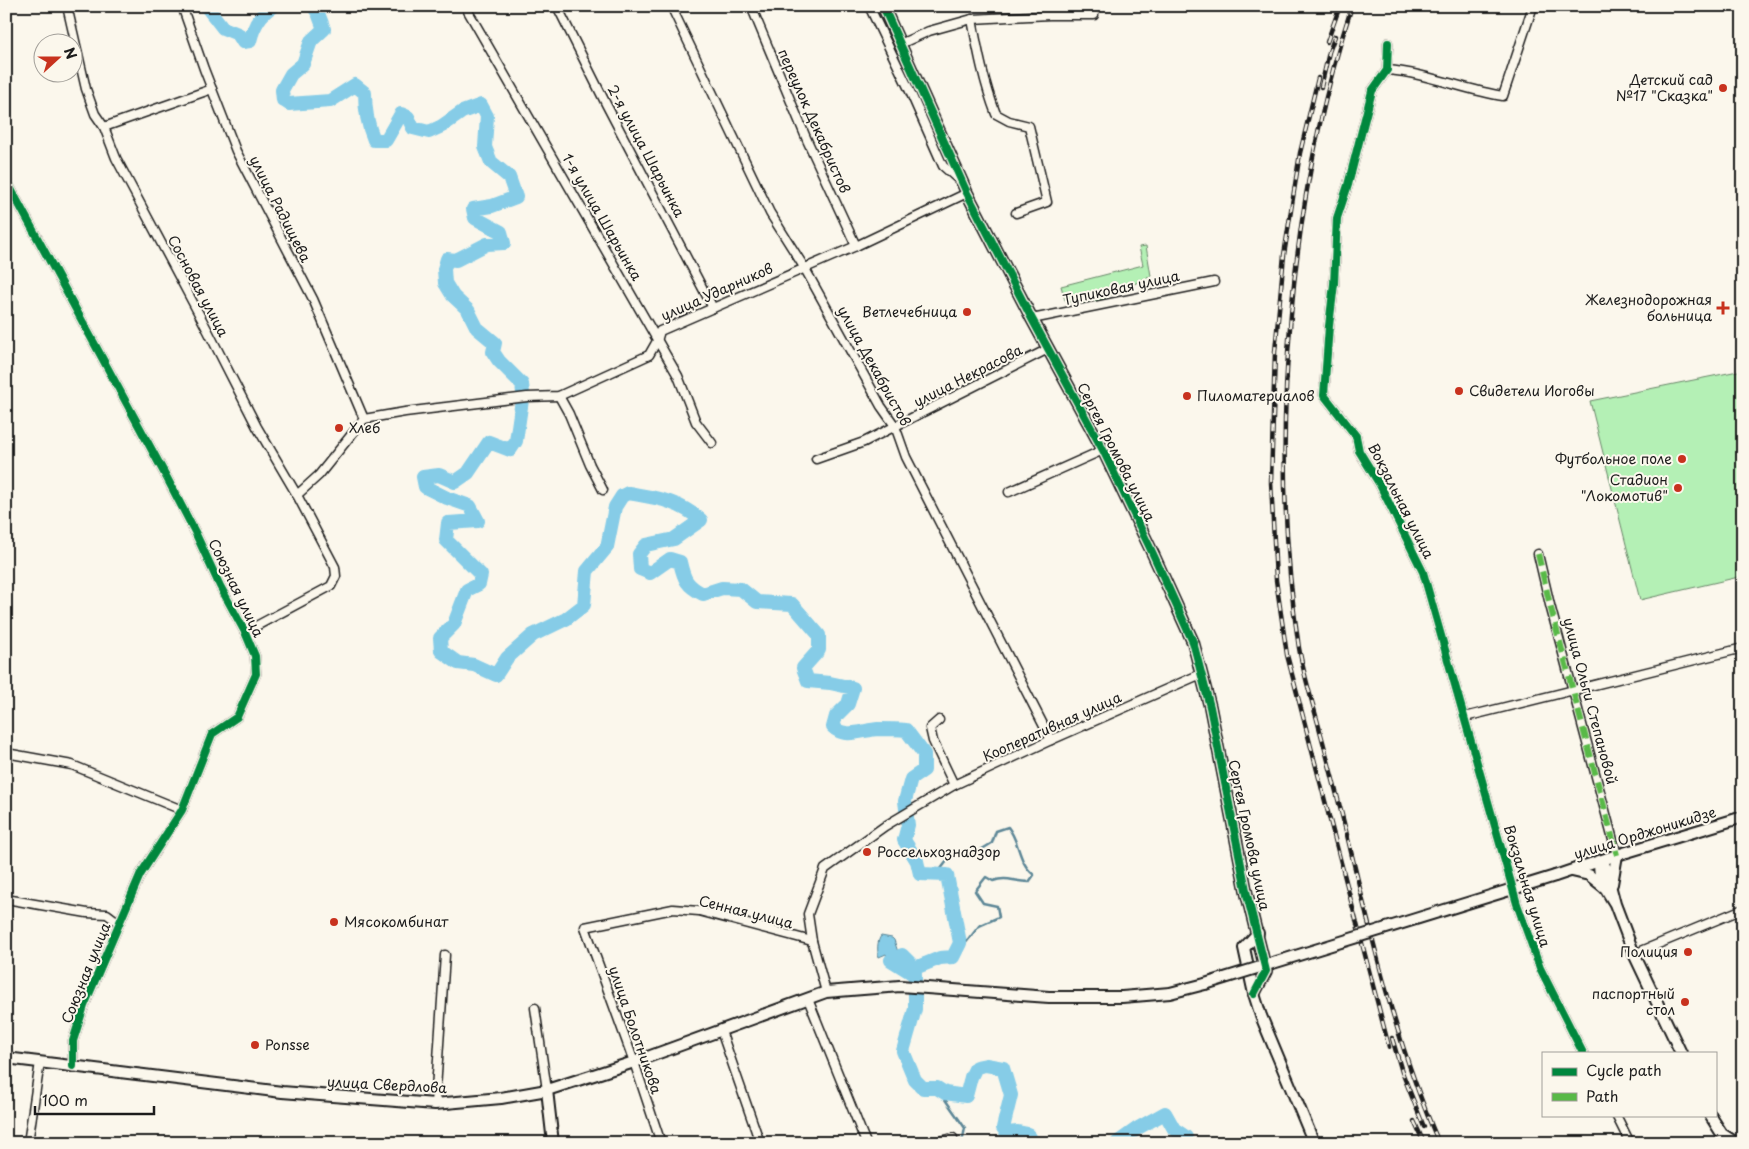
<svg xmlns="http://www.w3.org/2000/svg" width="1749" height="1149" font-family="'Playpen Sans',sans-serif">
	<style>
		.green { fill: #b4f0b5; stroke: #688668 }
		.water { fill: #86cce7; stroke: #5c8696 }
		.lines { fill: none; stroke-linecap: round; stroke-linejoin: round }
		.stream { stroke: #5c8696; stroke-width: 2.5 }
		.river { stroke: #86cce7; stroke-width: 14 }
		.street-casing { stroke: #1c1c1c; stroke-width: 11 }
		.secondary-casing { stroke: #1c1c1c; stroke-width: 14 }
		.street { stroke: #fbf7ec; stroke-width: 8 }
		.secondary { stroke: #fbf7ec; stroke-width: 10 }
		.rail-casing { stroke: #1c1c1c; stroke-width: 4.5 }
		.rail { stroke: #fbf7ec; stroke-width: 2.5; stroke-dasharray: 8; stroke-linecap: butt }
		.secondary-bridge-casing { stroke: #1c1c1c; stroke-width: 14; stroke-linecap: butt }
		.secondary-bridge { stroke: #fbf7ec; stroke-width: 10 }
		.quiet { stroke: #58b947; stroke-width: 6; stroke-dasharray: 12 6; stroke-linecap: butt }
		.cycleway-casing { stroke: #fbf7ec; stroke-width: 11 }
		.cycleway { stroke: #00873e; stroke-width: 8 }
		.poi-dot { fill: #c8321e; stroke: #fbf7ec; stroke-width: 2 }
		.labels { text-anchor: middle; stroke-width: 4; stroke-linejoin: round; paint-order: stroke }
		.poi-label { font-size: 14px; fill: #1c1c1c; stroke: #fbf7ec; text-anchor: end }
		.street-label { font-size: 14px; fill: #1c1c1c; stroke: #fbf7ec }
	</style>
	<rect width="100%" height="100%" fill="#fbf7ec"/>
	<filter id="ink" filterUnits="userSpaceOnUse"><feTurbulence type="fractalNoise" baseFrequency=".02" numOctaves="2"/><feDisplacementMap in="SourceGraphic" scale="10" xChannelSelector="R" yChannelSelector="G"/><feConvolveMatrix kernelMatrix="1 2 1 2 8 2 1 2 1" color-interpolation-filters="sRGB"/></filter>
	<g filter="url(#ink)">
		<!-- green -->
		<g class="green">
			<path d="M 1146,246 L 1151,276 C 1141,281 1131,285 1121,290 C 1099,300 1091,310 1065,300 L 1061,286 L 1143,265 L 1139,247 Z"/>
			<path d="M 1743,370 L 1743,576 L 1640,600 L 1590,401 Z"/>
		</g>
		<!-- water -->
		<path class="water" d="M 881,936 L 892,938 L 894,940 L 900,958 L 896,961 L 889,960 L 886,954 L 879,957 C 877,951 877,941 881,936 Z"/>
		<g class="lines">
			<!-- stream -->
			<g class="stream">
				<path d="M 937,874 L 947,861 L 955,855 L 979,851 L 992,843 L 996,831 L 1008,827 C 1020,842 1018,863 1034,875 L 1029,882 C 1014,882 1007,876 993,881 L 986,877 L 975,891 L 983,903 L 997,906 L 999,917 L 979,926 L 958,953 L 953,957"/>
				<path d="M 937,1088 L 965,1128 L 962,1143"/>
			</g>
			<!-- river -->
			<g class="river">
				<path d="M 206,6 L 223,28 L 238,34 L 243,42 L 250,41 C 253,28 260,14 273,6"/>
				<path d="M 313,6 L 318,13 L 324,29 L 311,41 L 303,64 L 291,74 L 282,90 L 283,100 L 289,104 L 330,101 L 355,85 L 365,93 C 365,109 367,124 374,140 L 386,140 L 401,114 L 408,117 L 413,128 L 429,132 L 442,126 L 462,112 L 481,105 L 487,116 L 485,147 L 491,162 L 509,177 L 516,197 L 492,206 L 473,209 L 475,218 L 501,232 L 504,243 L 487,244 L 456,260 L 447,259 L 444,269 L 445,283 L 453,296 L 468,310 L 477,328 L 495,343 L 493,352 L 499,361 L 522,384 L 523,393 L 516,441 L 510,450 L 489,442 L 468,473 L 455,482 L 439,475 L 423,477 L 425,487 L 447,498 L 470,506 L 478,521 L 448,523 L 446,540 L 481,575 L 479,584 L 467,590 L 454,624 L 440,638 L 441,651 L 458,663 L 474,665 L 496,675 L 507,658 L 533,635 L 566,619 L 584,605 L 587,571 L 607,547 L 615,507 L 622,496 L 628,493 C 656,498 678,500 701,520 L 674,539 L 646,545 L 639,554 L 640,569 L 650,573 L 670,559 L 680,562 C 684,580 687,586 703,594 L 722,588 L 741,589 L 757,602 L 792,604 L 819,635 L 819,650 L 803,668 L 808,681 L 830,683 L 853,688 L 848,704 L 836,716 L 833,727 C 845,739 863,730 878,729 C 887,729 896,729 906,730 L 924,754 L 924,770 L 911,779 L 905,801 L 908,825 L 904,840 L 917,861 L 920,874 L 947,875 L 960,943 L 953,957 L 940,958 L 915,968 L 902,955 L 891,960 L 915,975 L 915,1009 L 903,1051 L 915,1080 L 923,1088 L 937,1088 L 945,1093 L 966,1096 L 971,1077 L 976,1067 L 986,1065 L 1003,1068 L 1011,1095 L 1003,1128 L 1007,1133 L 1018,1132 L 1028,1134 L 1033,1143"/>
				<path d="M 1117,1143 L 1138,1128 L 1165,1113 L 1174,1129 L 1186,1137 L 1187,1143"/>
			</g>
			<!-- street casing -->
			<g class="street-casing">
				<g id="street">
					<path d="M 67,6 L 86,89 L 95,114 L 104,127 L 116,158 L 208,331 L 257,427 L 297,495 L 335,567 L 336,576 L 331,586 L 245,632"/>
					<path d="M 182,6 L 204,69 L 236,151 L 313,299 L 364,419"/>
					<path d="M 465,6 L 678,376 L 696,422 L 712,443"/>
					<path d="M 557,6 L 606,104 L 713,308"/>
					<path d="M 671,6 L 770,213 L 804,267 L 881,406 L 895,426 L 906,457 L 1051,740"/>
					<path d="M 751,6 L 807,140 L 856,246"/>
					<path d="M 869,6 L 908,87 L 943,166 L 961,182"/>
					<path d="M 972,19 C 978,52 984,83 996,114 L 1009,121 L 1029,126 L 1047,202 L 1016,213"/>
					<path d="M 1388,43 L 1387,70 L 1372,91 L 1348,185 L 1337,218 L 1334,284 L 1329,326 L 1324,395 L 1356,436 L 1359,451 L 1380,485 L 1423,572 L 1517,904 L 1540,968 L 1583,1053"/>
					<path d="M 900,44 L 929,31 L 972,19 L 1050,15 L 1094,15"/>
					<path d="M 1387,70 C 1427,73 1464,90 1503,96 L 1533,6"/>
					<path d="M 104,127 L 212,89"/>
					<path d="M 6,180 L 167,478 L 195,532 L 220,586 L 245,632 L 255,656 L 256,674 L 237,717 L 212,734 L 182,810 L 140,875 L 84,1006 L 73,1041 L 73,1066"/>
					<path d="M 1032,319 L 1214,282"/>
					<path d="M 559,396 L 569,414 L 590,465 L 603,490"/>
					<path d="M 364,419 L 405,412 L 527,397 L 559,396 L 649,355 L 657,341 L 660,331 L 856,246 L 967,193"/>
					<path d="M 816,459 L 864,442 L 1048,349"/>
					<path d="M 1009,492 L 1103,450"/>
					<path d="M 297,495 L 319,475 L 364,419"/>
					<path d="M 1538,554 L 1550,605 L 1617,855"/>
					<path d="M 1465,717 L 1743,648"/>
					<path d="M 939,720 L 930,728 L 933,741 L 954,785"/>
					<path d="M 6,753 L 72,765 L 182,810"/>
					<path d="M 6,899 L 87,913 L 107,914 L 119,923"/>
					<path d="M 1634,954 L 1743,909"/>
					<path d="M 826,992 L 812,941 L 808,914 L 825,869 L 885,826 L 954,785 L 1051,740 L 1201,674"/>
					<path d="M 808,999 L 866,1143"/>
					<path d="M 535,1008 L 547,1090"/>
					<path d="M 721,1031 L 760,1143"/>
					<path d="M 435,1104 L 445,955"/>
					<path d="M 1616,1115 L 1630,1143"/>
					<path d="M 28,1143 L 40,1062"/>
					<path d="M 661,1143 L 634,1062 L 585,927 L 673,909 L 699,911 L 812,941"/>
					<path d="M 933,1143 L 953,1138"/>
				</g>
			</g>
			<!-- secondary casing -->
			<g class="secondary-casing">
				<g id="secondary">
					<path d="M 883,6 L 967,193 L 1032,319 L 1103,450 L 1153,554 L 1193,642 L 1210,707 L 1247,895 L 1266,971 L 1254,994"/>
					<path d="M 1572,871 L 1589,875 L 1604,887"/>
					<path d="M 1555,876 L 1617,855 L 1743,817"/>
					<path d="M 1612,884 L 1617,855"/>
					<path d="M 1615,904 C 1607,891 1596,876 1600,861 L 1605,866 L 1615,904 L 1634,954 L 1681,1053"/>
					<path d="M 1258,933 L 1244,948 L 1254,994 L 1261,1016 L 1314,1143"/>
					<path d="M 6,1058 L 282,1092 L 435,1104 L 501,1098 L 547,1090 L 634,1062 L 826,992 L 900,986 L 1049,997 L 1122,997 L 1170,993 L 1205,984"/>
					<path d="M 547,1090 L 553,1143"/>
					<path d="M 1710,1115 L 1722,1134 L 1736,1143"/>
				</g>
			</g>
			<!-- street -->
			<use href="#street" class="street"/>
			<!-- secondary -->
			<use href="#secondary" class="secondary"/>
			<!-- rail casing -->
			<g class="rail-casing">
				<g id="rail">
					<path d="M 1352,6 C 1319,107 1300,210 1291,315 C 1281,426 1282,538 1299,648 C 1303,671 1310,694 1316,716 C 1327,756 1337,795 1347,835 C 1372,939 1396,1044 1439,1143"/>
					<path d="M 1327,42 L 1340,6"/>
					<path d="M 1318,78 L 1300,153 L 1284,255 L 1275,352 L 1271,482 L 1276,580 L 1287,655 L 1389,1047"/>
					<path d="M 1321,87 L 1329,52 L 1335,36"/>
					<path d="M 1392,1038 L 1402,1072 L 1424,1127"/>
					<path d="M 1414,1121 L 1424,1143"/>
				</g>
			</g>
			<!-- rail -->
			<use href="#rail" class="rail"/>
			<!-- secondary-bridge casing -->
			<g class="secondary-bridge-casing">
				<path id="secondary-bridge" d="M 1205,984 L 1555,876"/>
			</g>
			<!-- secondary-bridge -->
			<use href="#secondary-bridge" class="secondary-bridge"/>
			<!-- quiet -->
			<path class="quiet" d="M 1538,554 L 1550,605 L 1617,855"/>
			<!-- cycleway casing -->
			<g class="cycleway-casing">
				<g id="cycleway">
					<path d="M 883,6 L 967,193 L 1032,319 L 1103,450 L 1153,554 L 1193,642 L 1210,707 L 1247,895 L 1266,971 L 1254,994"/>
					<path d="M 1388,43 L 1387,70 L 1372,91 L 1348,185 L 1337,218 L 1334,284 L 1329,326 L 1324,395 L 1356,436 L 1359,451 L 1380,485 L 1423,572 L 1517,904 L 1540,968 L 1583,1053"/>
					<path d="M 6,180 L 167,478 L 195,532 L 220,586 L 245,632 L 255,656 L 256,674 L 237,717 L 212,734 L 182,810 L 140,875 L 84,1006 L 73,1041 L 73,1066"/>
				</g>
			</g>
			<!-- cycleway -->
			<use href="#cycleway" class="cycleway"/>
		</g>
	</g>
	<!-- markers -->
	<g class="poi-dot">
		<circle cx="1723" cy="88" r="5"/>
		<path d="M1720.5 300.5h5v5h5v5h-5v5h-5v-5h-5v-5h5z"/>
		<circle cx="967" cy="312" r="5"/>
		<circle cx="1459" cy="391" r="5"/>
		<circle cx="1187" cy="396" r="5"/>
		<circle cx="339" cy="428" r="5"/>
		<circle cx="1682" cy="459" r="5"/>
		<circle cx="1678" cy="488" r="5"/>
		<circle cx="867" cy="852" r="5"/>
		<circle cx="334" cy="922" r="5"/>
		<circle cx="1688" cy="952" r="5"/>
		<circle cx="1685" cy="1002" r="5"/>
		<circle cx="255" cy="1045" r="5"/>
	</g>
	<g class="labels">
		<!-- poi labels -->
		<g class="poi-label">
			<text x="1713" y="85">Детский сад<tspan x="1713" dy="16">№17 "Сказка"</tspan></text>
			<text x="1712" y="305">Железнодорожная<tspan x="1712" dy="16">больница</tspan></text>
			<text x="957" y="317">Ветлечебница</text>
			<text x="1469" y="396" text-anchor="start">Свидетели Иоговы</text>
			<text x="1197" y="401" text-anchor="start">Пиломатериалов</text>
			<text x="349" y="433" text-anchor="start">Хлеб</text>
			<text x="1672" y="464">Футбольное поле</text>
			<text x="1668" y="485">Стадион<tspan x="1668" dy="16">"Локомотив"</tspan></text>
			<text x="877" y="857" text-anchor="start">Россельхознадзор</text>
			<text x="344" y="927" text-anchor="start">Мясокомбинат</text>
			<text x="1678" y="957">Полиция</text>
			<text x="1675" y="999">паспортный<tspan x="1675" dy="16">стол</tspan></text>
			<text x="265" y="1050" text-anchor="start">Ponsse</text>
		</g>
		<!-- street labels -->
		<g class="street-label">
			<text transform="translate(814 121) rotate(66)" y="5">переулок Декабристов</text>
			<text transform="translate(646 151) rotate(62)" y="5">2-я улица Шарьинка</text>
			<text transform="translate(280 209) rotate(63)" y="5">улица Радищева</text>
			<text transform="translate(602 217) rotate(60)" y="5">1-я улица Шарьинка</text>
			<text transform="translate(198 286) rotate(62)" y="5">Сосновая улица</text>
			<text transform="translate(1121 288) rotate(-12)" y="5">Тупиковая улица</text>
			<text transform="translate(717 292) rotate(-24)" y="5">улица Ударников</text>
			<text transform="translate(874 366) rotate(61)" y="5">улица Декабристов</text>
			<text transform="translate(968 376) rotate(-27)" y="5">улица Некрасова</text>
			<text transform="translate(1116 452) rotate(63)" y="5">Сергея Громова улица</text>
			<text transform="translate(1401 501) rotate(63)" y="5">Вокзальная улица</text>
			<text transform="translate(236 588) rotate(64)" y="5">Союзная улица</text>
			<text transform="translate(1590 701) rotate(75)" y="5">улица Ольги Степановой</text>
			<text transform="translate(1052 727) rotate(-24)" y="5">Кооперативная улица</text>
			<text transform="translate(1645 833) rotate(-17)" y="5">улица Орджоникидзе</text>
			<text transform="translate(1249 835) rotate(78)" y="5">Сергея Громова улица</text>
			<text transform="translate(1527 886) rotate(73)" y="5">Вокзальная улица</text>
			<text transform="translate(746 912) rotate(14)" y="5">Сенная улица</text>
			<text transform="translate(86 973) rotate(-68)" y="5">Союзная улица</text>
			<text transform="translate(635 1030) rotate(71)" y="5">улица Болотникова</text>
			<text transform="translate(387 1085) rotate(3)" y="5">улица Свердлова</text>
		</g>
	</g>
	<!-- margin -->
	<rect width="1749" height="1149" fill="none" stroke="#fbf7ec" stroke-width="25"/>
	<rect x="12" y="12" width="1724" height="1124" fill="none" stroke="#1c1c1c" stroke-width="2" filter="url(#ink)"/>
	<!-- legend -->
	<rect x="1542" y="1052" width="175" height="65" fill="#fbf7ec" stroke="#a29f99"/>
	<rect x="1552" y="1068" width="25" height="8" fill="#00873e" stroke="#a29f99"/>
	<text x="1586" y="1076" font-size="15" fill="#1c1c1c">Cycle path</text>
	<rect x="1552" y="1093" width="25" height="8" fill="#58b947" stroke="#a29f99"/>
	<text x="1586" y="1102" font-size="15" fill="#1c1c1c">Path</text>
	<!-- north arrow -->
	<g transform="translate(58 58) rotate(69)"><circle r="24" fill="#fbf7ec" stroke="#a29f99"/>
	<path d="M0-4L9 19L0 12L-9 19Z" fill="#c8321e"/>
	<text y="-8" font-size="14" font-weight="bold" text-anchor="middle" fill="#1c1c1c">N</text>
	</g>
	<!-- scale -->
	<path d="M35 1106v8h119v-8" fill="none" stroke="#1c1c1c" stroke-width="2.5"/>
	<text x="42" y="1106" font-size="15" fill="#1c1c1c" stroke="#fbf7ec" stroke-width="4" paint-order="stroke">100 m</text>
</svg>
